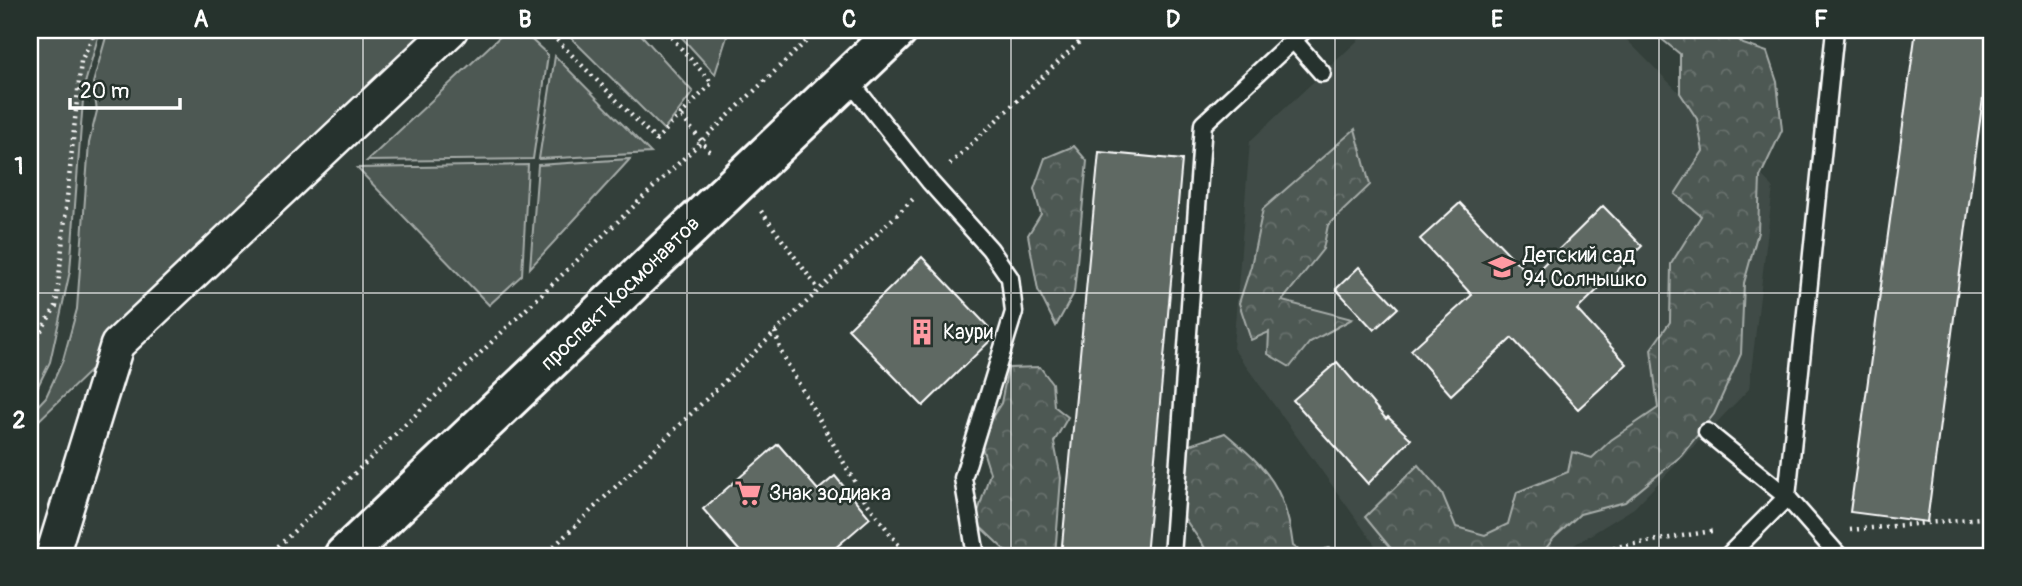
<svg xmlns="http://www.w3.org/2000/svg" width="2022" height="586" font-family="Pangolin,sans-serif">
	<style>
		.built { fill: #404c47 }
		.grass { fill: #4d5853; stroke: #a6aca9; stroke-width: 2 }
		.forest { fill: url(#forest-crowns); stroke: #a6aca9; stroke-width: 2 }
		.building { fill: #5f6964; stroke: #fff; stroke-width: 2 }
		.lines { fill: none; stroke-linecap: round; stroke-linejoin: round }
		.service-casing { stroke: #fff; stroke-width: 21 }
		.minor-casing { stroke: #fff; stroke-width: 37 }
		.secondary-casing { stroke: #fff; stroke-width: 44 }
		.path { stroke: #fff; stroke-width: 4.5; stroke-dasharray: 2 5; stroke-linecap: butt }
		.service { stroke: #26332d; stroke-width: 16 }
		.minor { stroke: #26332d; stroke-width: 32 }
		.secondary { stroke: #26332d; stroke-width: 38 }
		.grid { fill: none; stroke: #fff; stroke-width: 2; stroke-opacity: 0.55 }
		.labels { text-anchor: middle; stroke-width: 5; stroke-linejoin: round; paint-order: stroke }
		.poi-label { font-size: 21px; fill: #fff; stroke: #26332d; text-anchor: start }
		.street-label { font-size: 21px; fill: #fff; stroke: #26332d }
		.neatline { fill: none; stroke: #fff; stroke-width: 2.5 }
		.grid-label { font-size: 23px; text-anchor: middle; font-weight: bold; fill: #fff }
	</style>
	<defs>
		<pattern id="forest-crowns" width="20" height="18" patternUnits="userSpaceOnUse" patternTransform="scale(1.75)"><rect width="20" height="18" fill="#4d5853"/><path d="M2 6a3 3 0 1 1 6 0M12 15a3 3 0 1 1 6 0" fill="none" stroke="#68716d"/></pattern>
	</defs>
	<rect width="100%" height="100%" fill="#333f3a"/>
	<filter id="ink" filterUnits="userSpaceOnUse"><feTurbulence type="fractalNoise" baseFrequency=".0143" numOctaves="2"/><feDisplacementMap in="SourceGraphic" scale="14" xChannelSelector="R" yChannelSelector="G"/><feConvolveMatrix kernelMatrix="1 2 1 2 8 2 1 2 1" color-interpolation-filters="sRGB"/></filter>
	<g filter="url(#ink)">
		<!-- built -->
		<path class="built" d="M 1369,30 L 1617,30 L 1773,187 L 1749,389 L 1634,508 L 1556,556 L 1383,556 L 1233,348 L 1250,141 Z"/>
		<!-- grass -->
		<g class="grass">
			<path d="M 30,30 L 100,30 L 84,87 L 70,271 L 50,362 L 30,402 Z"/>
			<path d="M 108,30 L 443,30 L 30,429 L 30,414 L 46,397 L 63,360 L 77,309 L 89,143 L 97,111 L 93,83 Z"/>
			<path d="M 507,30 L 521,30 L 548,55 L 533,159 L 367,161 Z"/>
			<path d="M 563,30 L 637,30 L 693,92 L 664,130 Z"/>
			<path d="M 675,30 L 729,30 L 715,74 Z"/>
			<path d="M 555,56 L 651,153 L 539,159 Z"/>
			<path d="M 630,159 L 530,268 L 538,165 Z"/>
			<path d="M 528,165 L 522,275 L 489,305 L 357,168 Z"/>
		</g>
		<!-- forest -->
		<g class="forest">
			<path d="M 1657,30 L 1729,30 L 1743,44 L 1767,52 L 1777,82 L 1782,130 L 1760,177 L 1758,232 L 1744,283 L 1741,354 L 1714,414 L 1681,456 L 1625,502 L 1580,514 L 1554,538 L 1540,556 L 1397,556 L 1365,517 L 1418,465 L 1442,493 L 1456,527 L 1485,535 L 1508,524 L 1517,492 L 1568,472 L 1572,452 L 1592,458 L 1611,440 L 1658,408 L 1651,349 L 1670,322 L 1671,264 L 1701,216 L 1675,194 L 1703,151 L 1697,119 L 1680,93 L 1680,54 L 1659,37 Z"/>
			<path d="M 1355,129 L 1370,185 L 1328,225 L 1323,249 L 1282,301 L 1352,319 L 1310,342 L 1290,367 L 1268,354 L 1269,332 L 1251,340 L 1239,303 L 1251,266 L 1263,209 Z"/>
			<path d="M 1074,146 L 1087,161 L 1074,293 L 1056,326 L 1038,290 L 1028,235 L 1041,214 L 1034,189 L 1045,158 Z"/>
			<path d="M 1040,367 L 1052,383 L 1054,406 L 1068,417 L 1054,442 L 1061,478 L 1055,556 L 1011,556 L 975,522 L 990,473 L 979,438 L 1001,403 L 1008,368 Z"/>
			<path d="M 1225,433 C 1268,469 1286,489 1293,546 L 1306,555 L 1328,548 L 1354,553 L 1355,556 L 1205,556 L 1205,548 L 1167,493 L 1172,451 Z"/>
		</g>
		<!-- building -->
		<g class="building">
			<path d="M 1916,30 L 1992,30 L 1927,522 L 1850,512 Z"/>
			<path d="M 1099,152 L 1182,160 L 1146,556 L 1061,556 Z"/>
			<path d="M 1460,203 L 1531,277 L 1603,206 L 1642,246 L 1577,310 L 1627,364 L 1578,409 L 1512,338 L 1451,395 L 1411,350 L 1472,295 L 1420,239 Z"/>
			<path d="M 922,257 L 996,335 L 923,406 L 848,329 Z"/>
			<path d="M 1359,267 L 1398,308 L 1374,330 L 1336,289 Z"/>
			<path d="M 1337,362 L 1386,419 L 1388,417 L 1411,439 L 1368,484 L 1293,400 Z"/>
			<path d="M 778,444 L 818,490 L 835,476 L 870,518 L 826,556 L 744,556 L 703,509 Z"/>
		</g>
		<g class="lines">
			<!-- service casing -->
			<g class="service-casing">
				<g id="service">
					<path d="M 1293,40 L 1322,73"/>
					<path d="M 847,78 L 930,182 L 990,249 L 1010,278 L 1014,312 L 963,478 L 976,556"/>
					<path d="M 1707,432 L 1787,497 L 1839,556"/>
					<path d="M 1172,556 L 1203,124 L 1304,30"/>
					<path d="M 1728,556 L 1787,497 L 1835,30"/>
				</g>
			</g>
			<!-- minor casing -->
			<g class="minor-casing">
				<path id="minor" d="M 52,556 L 117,345 L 451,30"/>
			</g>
			<!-- secondary casing -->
			<g class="secondary-casing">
				<path id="secondary" d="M 344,556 L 898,30"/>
			</g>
			<!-- path -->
			<g class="path">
				<path d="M 547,30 L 656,140 L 712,83 L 665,30"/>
				<path d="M 682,117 L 712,154"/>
				<path d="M 950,164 L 1092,30"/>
				<path d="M 761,211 L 819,290"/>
				<path d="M 775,332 L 782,354 L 865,500 L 907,556"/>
				<path d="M 30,349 L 56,306 L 81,61 L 96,30"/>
				<path d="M 1850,530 L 1992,517"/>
				<path d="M 268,556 L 818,30"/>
				<path d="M 544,556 L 913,199"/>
				<path d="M 1594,556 L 1610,548 L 1712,531"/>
			</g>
			<!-- service -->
			<use href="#service" class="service"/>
			<!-- minor -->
			<use href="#minor" class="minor"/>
			<!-- secondary -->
			<use href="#secondary" class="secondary"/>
		</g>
	</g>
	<!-- grid -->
	<path class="grid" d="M 363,30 L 363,556M 687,30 L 687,556M 1011,30 L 1011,556M 1335,30 L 1335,556M 1659,30 L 1659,556M 30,293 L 1992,293"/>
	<!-- icons -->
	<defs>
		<g id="school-bare" transform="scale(2.1)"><path d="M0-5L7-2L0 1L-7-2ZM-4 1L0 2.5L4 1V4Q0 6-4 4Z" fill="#ff9aa2" stroke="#26332d" stroke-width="2.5" paint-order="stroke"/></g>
		<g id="building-bare" transform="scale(2.1)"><path d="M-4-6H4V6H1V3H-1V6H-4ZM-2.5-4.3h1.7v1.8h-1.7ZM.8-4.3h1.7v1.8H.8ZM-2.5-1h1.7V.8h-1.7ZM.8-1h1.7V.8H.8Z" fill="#ff9aa2" stroke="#26332d" stroke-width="2.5" paint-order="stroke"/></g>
		<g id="supermarket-bare" transform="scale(2.1)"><path d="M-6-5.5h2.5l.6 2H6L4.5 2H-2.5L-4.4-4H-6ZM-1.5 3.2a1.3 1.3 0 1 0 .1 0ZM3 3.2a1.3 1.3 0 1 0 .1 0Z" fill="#ff9aa2" stroke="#26332d" stroke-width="2.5" paint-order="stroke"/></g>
	</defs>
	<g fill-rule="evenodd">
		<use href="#school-bare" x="1502" y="267"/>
		<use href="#building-bare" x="922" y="332"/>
		<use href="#supermarket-bare" x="748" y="493"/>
	</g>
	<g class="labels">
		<!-- poi labels -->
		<g class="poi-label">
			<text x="1523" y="262">Детский сад<tspan x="1523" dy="24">94 Солнышко</tspan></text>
			<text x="943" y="339">Каури</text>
			<text x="769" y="500">Знак зодиака</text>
		</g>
		<!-- street labels -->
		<g class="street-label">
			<text transform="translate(620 293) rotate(-44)" y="7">проспект Космонавтов</text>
		</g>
	</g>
	<!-- margin -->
	<rect width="2022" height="586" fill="none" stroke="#26332d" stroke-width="77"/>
	<!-- scale -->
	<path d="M70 98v10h110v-10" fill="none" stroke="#ffffff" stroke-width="3.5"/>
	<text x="80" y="98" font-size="21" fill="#ffffff" stroke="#26332d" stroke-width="5" paint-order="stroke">20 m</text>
	<rect x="38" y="38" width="1945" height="510" class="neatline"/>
	<g class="grid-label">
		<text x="201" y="27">A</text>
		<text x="525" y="27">B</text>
		<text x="849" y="27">C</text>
		<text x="1173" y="27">D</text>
		<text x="1497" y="27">E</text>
		<text x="1821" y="27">F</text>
		<text x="19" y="174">1</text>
		<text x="19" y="428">2</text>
	</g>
</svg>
